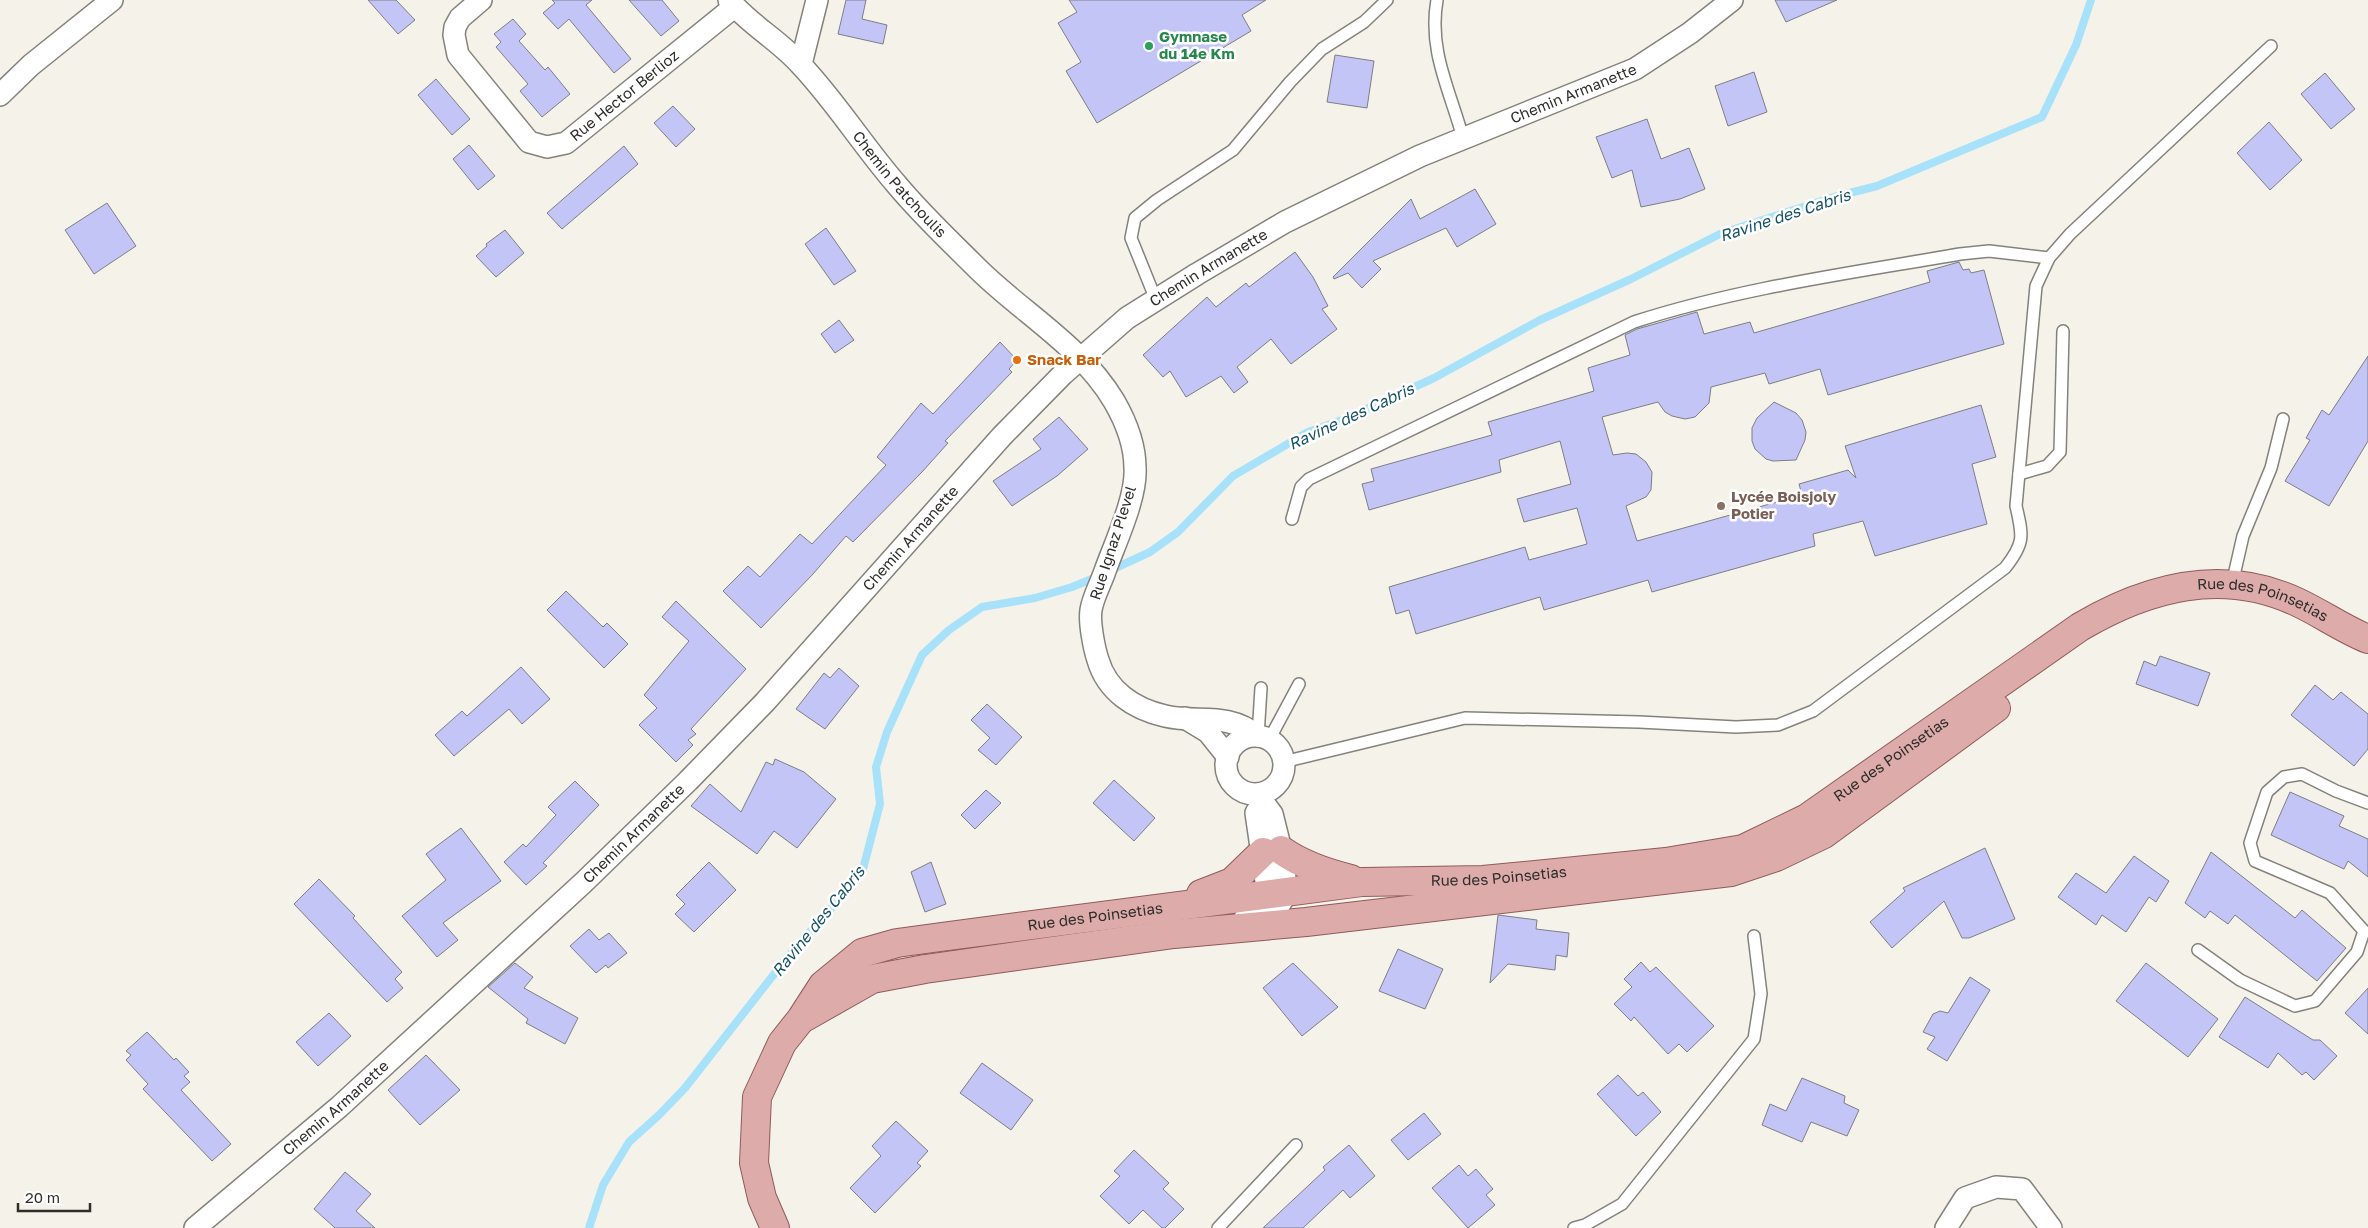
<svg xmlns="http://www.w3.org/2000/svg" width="2368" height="1228" font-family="'Golos Text',sans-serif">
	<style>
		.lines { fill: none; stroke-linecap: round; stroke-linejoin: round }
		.stream { stroke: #a7e2fa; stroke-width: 8 }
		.building { fill: #c3c5f6; stroke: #7e7e85 }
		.lane-casing { stroke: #84827b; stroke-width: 14 }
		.street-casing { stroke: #84827b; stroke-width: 24 }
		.primary-casing { stroke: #915a59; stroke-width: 30 }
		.lane { stroke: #fff; stroke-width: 11 }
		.street { stroke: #fff; stroke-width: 21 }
		.primary { stroke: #ddabaa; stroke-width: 28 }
		.leisure-dot { fill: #2e9e5b; stroke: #fff; stroke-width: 2 }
		.food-dot { fill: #e8710a; stroke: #fff; stroke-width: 2 }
		.education-dot { fill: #8d6e63; stroke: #fff; stroke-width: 2 }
		.labels { text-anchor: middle; stroke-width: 5; stroke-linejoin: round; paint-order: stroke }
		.leisure-label { font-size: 15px; font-weight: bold; fill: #27864d; stroke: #fff; text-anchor: start }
		.street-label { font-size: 15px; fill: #2e2d2a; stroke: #fff }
		.food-label { font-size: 15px; font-weight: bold; fill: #c56008; stroke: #fff; text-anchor: start }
		.education-label { font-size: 15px; font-weight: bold; fill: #785e54; stroke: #fff; text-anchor: start }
		.water-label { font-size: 16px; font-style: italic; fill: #155267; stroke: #fff }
	</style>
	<rect width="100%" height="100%" fill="#f5f2ea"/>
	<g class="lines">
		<!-- stream -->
		<g class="stream">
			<path d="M 1109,571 L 1150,552 L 1178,532 L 1233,476 L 1308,432 L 1345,419 L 1434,378 L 1540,320 L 1631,279 L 1722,233 L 1834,197 L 1877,186 L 2042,117 L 2076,45 L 2091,0"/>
			<path d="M 589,1228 L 603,1185 L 629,1142 L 659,1115 L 685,1088 L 789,955 L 845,893 L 863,869 L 880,804 L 876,767 L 887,732 L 922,655 L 949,630 L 982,607 L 1035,598 L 1072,587 L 1099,576"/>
		</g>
	</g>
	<!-- building -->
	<g class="building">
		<path d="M 368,0 L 396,0 L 415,20 L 398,34 Z"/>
		<path d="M 552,0 L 592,0 L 586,5 L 631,59 L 614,73 L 569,19 L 558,29 L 543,13 L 555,3 Z"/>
		<path d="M 629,0 L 662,0 L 679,21 L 661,36 Z"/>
		<path d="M 846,0 L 866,0 L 862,19 L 887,25 L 883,44 L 838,34 Z"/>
		<path d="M 1069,0 L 1266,0 L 1242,15 L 1251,31 L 1097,123 L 1066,71 L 1081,62 L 1058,23 L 1077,12 Z"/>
		<path d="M 1775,0 L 1837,0 L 1786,22 Z"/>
		<path d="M 513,19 L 526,34 L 519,41 L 545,70 L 548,67 L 570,94 L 542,117 L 520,91 L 528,84 L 496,47 L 501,42 L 494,34 Z"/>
		<path d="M 1335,55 L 1374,61 L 1367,108 L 1327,102 Z"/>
		<path d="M 1754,72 L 1767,112 L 1728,126 L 1715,86 Z"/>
		<path d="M 2325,73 L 2355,109 L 2331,129 L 2301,94 Z"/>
		<path d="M 436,79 L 470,119 L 452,135 L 418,95 Z"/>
		<path d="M 673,106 L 695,129 L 676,147 L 654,123 Z"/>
		<path d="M 1647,119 L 1661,159 L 1689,148 L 1705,189 L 1680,199 L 1641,207 L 1632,170 L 1612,178 L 1596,137 Z"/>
		<path d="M 2269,122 L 2302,160 L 2270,190 L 2237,153 Z"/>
		<path d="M 469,145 L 495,176 L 478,190 L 453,159 Z"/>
		<path d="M 624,146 L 638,164 L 562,229 L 547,213 Z"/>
		<path d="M 1475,189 L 1496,224 L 1457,247 L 1446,228 L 1373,261 L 1381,269 L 1362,288 L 1348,273 L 1334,279 L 1333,277 L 1411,199 L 1420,219 Z"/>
		<path d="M 107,203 L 136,246 L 94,274 L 65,230 Z"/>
		<path d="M 826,228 L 856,271 L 834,285 L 805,244 Z"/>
		<path d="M 505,230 L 524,253 L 496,277 L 476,256 L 487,246 L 486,244 Z"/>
		<path d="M 1295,252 L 1313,277 L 1328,306 L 1322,309 L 1337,329 L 1291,364 L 1271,339 L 1237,367 L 1248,382 L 1234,393 L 1221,376 L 1186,397 L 1170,371 L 1163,377 L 1143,355 L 1207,297 L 1216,307 L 1246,283 L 1249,287 Z"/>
		<path d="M 1959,262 L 1963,270 L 1969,269 L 1971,273 L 1984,270 L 2004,344 L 1828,395 L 1820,369 L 1769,384 L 1765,373 L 1711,387 L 1709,403 L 1695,417 L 1685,419 L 1672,416 L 1665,412 L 1658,402 L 1602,417 L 1613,455 L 1627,453 L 1636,454 L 1646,462 L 1652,472 L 1651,490 L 1646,497 L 1626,506 L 1637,541 L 1802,495 L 1799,484 L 1848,470 L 1856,478 L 1845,446 L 1981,405 L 1996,457 L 1972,464 L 1987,524 L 1875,556 L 1863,521 L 1813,534 L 1815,546 L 1652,592 L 1648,580 L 1544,610 L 1540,597 L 1416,634 L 1409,610 L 1396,614 L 1389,587 L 1525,547 L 1529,560 L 1587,544 L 1577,508 L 1524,522 L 1517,499 L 1571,484 L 1560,441 L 1499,460 L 1501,472 L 1369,510 L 1362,484 L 1374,481 L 1371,469 L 1492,435 L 1488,422 L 1594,391 L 1588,368 L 1630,355 L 1625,335 L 1637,329 L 1697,312 L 1704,334 L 1750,322 L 1754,333 L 1930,282 L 1927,271 Z"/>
		<path d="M 839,320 L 854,340 L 835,353 L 821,334 Z"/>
		<path d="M 1000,342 L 1017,360 L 1009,369 L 1012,372 L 945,441 L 948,443 L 922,472 L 853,542 L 846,536 L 813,574 L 761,628 L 723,591 L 748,566 L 760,577 L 800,534 L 812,544 L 886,465 L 877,457 L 921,403 L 933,414 Z"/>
		<path d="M 2368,356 L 2368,441 L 2329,506 L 2285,481 L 2310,440 L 2306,438 L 2322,410 L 2329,415 Z"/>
		<path d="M 1774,402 L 1796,413 L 1802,420 L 1806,432 L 1805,440 L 1796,460 L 1773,461 L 1766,459 L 1755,449 L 1752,441 L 1752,428 L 1757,418 Z"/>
		<path d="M 1059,417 L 1088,449 L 1057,476 L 1012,506 L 993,481 L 1041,449 L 1033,439 Z"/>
		<path d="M 566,591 L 603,627 L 607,623 L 628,644 L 604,668 L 547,610 Z"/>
		<path d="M 676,601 L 746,669 L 691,729 L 696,734 L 688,740 L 693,745 L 676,762 L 639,725 L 657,708 L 644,695 L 689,641 L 662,617 Z"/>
		<path d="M 2160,656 L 2210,673 L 2198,706 L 2136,684 L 2144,661 L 2156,666 Z"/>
		<path d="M 521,667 L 550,699 L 522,724 L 509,709 L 454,756 L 435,735 L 462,711 L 467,716 Z"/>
		<path d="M 839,668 L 859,686 L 825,729 L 796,709 L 824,673 L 830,678 Z"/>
		<path d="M 2315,685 L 2333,700 L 2341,692 L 2368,714 L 2368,749 L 2354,766 L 2291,715 Z"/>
		<path d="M 987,704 L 1022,737 L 996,765 L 978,750 L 990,738 L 971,720 Z"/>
		<path d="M 775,759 L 804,772 L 836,799 L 797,848 L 774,831 L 757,854 L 691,806 L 710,784 L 741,812 L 766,762 L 773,765 Z"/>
		<path d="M 1114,780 L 1155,818 L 1134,841 L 1093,803 Z"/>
		<path d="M 575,781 L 599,805 L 543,863 L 547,866 L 526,885 L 504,862 L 523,844 L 526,847 L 556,815 L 548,807 Z"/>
		<path d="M 986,790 L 1001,803 L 975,829 L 961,815 Z"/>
		<path d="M 2290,792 L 2344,816 L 2339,826 L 2368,839 L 2368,877 L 2348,861 L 2344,869 L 2271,835 Z"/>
		<path d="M 461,828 L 501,881 L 443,923 L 458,940 L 437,957 L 402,916 L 446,880 L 426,854 Z"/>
		<path d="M 1985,848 L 2015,919 L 1969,938 L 1962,938 L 1944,901 L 1892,948 L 1870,922 L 1905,891 L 1903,888 Z"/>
		<path d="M 2211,852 L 2295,918 L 2302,910 L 2346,948 L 2317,981 L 2235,915 L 2228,924 L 2210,911 L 2205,918 L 2185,903 Z"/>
		<path d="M 2134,856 L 2169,881 L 2156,902 L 2149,897 L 2126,932 L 2102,915 L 2096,925 L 2058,897 L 2076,873 L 2106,893 Z"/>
		<path d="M 709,862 L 736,890 L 694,932 L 675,914 L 685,904 L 676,895 Z"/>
		<path d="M 931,862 L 946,904 L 925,912 L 911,872 Z"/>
		<path d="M 319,879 L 355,916 L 353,918 L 402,972 L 395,979 L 403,988 L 387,1002 L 294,904 Z"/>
		<path d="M 1498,915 L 1537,920 L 1536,929 L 1569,933 L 1567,957 L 1556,955 L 1555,970 L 1508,964 L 1490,983 Z"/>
		<path d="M 589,929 L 599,940 L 609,933 L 627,953 L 608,968 L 606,965 L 596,973 L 570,946 Z"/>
		<path d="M 1398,949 L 1443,969 L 1425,1009 L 1379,991 Z"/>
		<path d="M 1641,962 L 1650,972 L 1656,967 L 1714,1026 L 1687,1052 L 1679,1044 L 1668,1054 L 1634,1017 L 1631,1021 L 1614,1004 L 1632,987 L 1624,979 Z"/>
		<path d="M 515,963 L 533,977 L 524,988 L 578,1018 L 565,1044 L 526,1023 L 528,1019 L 488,987 Z"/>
		<path d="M 1293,963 L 1338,1007 L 1302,1036 L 1263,988 Z"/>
		<path d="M 2146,963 L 2218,1019 L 2188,1057 L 2116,1001 Z"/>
		<path d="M 1970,977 L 1990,990 L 1947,1061 L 1927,1049 L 1935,1037 L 1923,1032 L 1933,1014 L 1940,1011 L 1948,1013 Z"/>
		<path d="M 2368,988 L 2368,1034 L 2345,1013 Z"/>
		<path d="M 2245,997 L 2313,1040 L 2320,1040 L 2337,1056 L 2314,1080 L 2306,1072 L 2302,1075 L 2278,1053 L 2268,1068 L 2238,1049 L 2219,1037 Z"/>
		<path d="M 329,1013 L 351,1036 L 318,1066 L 296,1042 Z"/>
		<path d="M 147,1032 L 174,1060 L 176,1058 L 189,1072 L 184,1076 L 190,1082 L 181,1090 L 231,1144 L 212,1161 L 143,1089 L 148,1084 L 126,1060 L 131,1055 L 126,1051 Z"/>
		<path d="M 426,1055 L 460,1090 L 420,1125 L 388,1090 Z"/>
		<path d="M 982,1063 L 1033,1100 L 1011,1130 L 960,1093 Z"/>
		<path d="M 1618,1075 L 1638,1096 L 1643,1092 L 1661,1112 L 1636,1136 L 1597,1094 Z"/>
		<path d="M 1802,1078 L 1845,1096 L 1844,1103 L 1859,1110 L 1847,1136 L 1811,1122 L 1802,1142 L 1762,1125 L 1770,1104 L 1786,1111 Z"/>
		<path d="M 1424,1113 L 1441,1134 L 1408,1160 L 1391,1140 Z"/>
		<path d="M 896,1121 L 928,1151 L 917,1163 L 921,1166 L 875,1213 L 850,1188 L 881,1156 L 872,1146 Z"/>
		<path d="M 1349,1145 L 1375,1176 L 1350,1198 L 1343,1190 L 1303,1228 L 1263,1228 L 1325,1170 L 1323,1167 Z"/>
		<path d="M 1134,1150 L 1169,1183 L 1163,1189 L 1184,1209 L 1165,1228 L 1162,1228 L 1143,1210 L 1129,1224 L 1100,1196 L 1120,1176 L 1114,1171 Z"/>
		<path d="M 1459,1165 L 1468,1176 L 1476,1169 L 1493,1189 L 1486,1195 L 1495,1205 L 1468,1228 L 1432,1188 Z"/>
		<path d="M 345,1172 L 371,1194 L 356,1211 L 375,1228 L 335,1228 L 314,1209 Z"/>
	</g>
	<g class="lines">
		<!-- lane casing -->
		<g class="lane-casing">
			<g id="lane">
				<path d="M 1437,0 C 1428,51 1450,90 1463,138"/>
				<path d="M 1156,300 L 1131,238 L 1135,218 L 1157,200 L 1233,150 L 1290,82 L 1322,49 L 1364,22 L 1387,0"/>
				<path d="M 2019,474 L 2047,466 L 2060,452 L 2063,331"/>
				<path d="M 1292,519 L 1301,487 L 1309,479 L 1634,322 C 1739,288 1851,273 1960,254 L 1989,251 L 2049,258"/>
				<path d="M 2232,584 L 2243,536 L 2271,468 L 2283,419"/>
				<path d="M 1258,736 L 1261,688"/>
				<path d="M 1269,740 L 1299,684"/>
				<path d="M 1283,762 L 1465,718 L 1639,722 L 1736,727 L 1778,725 L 1813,711 L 2005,568 C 2025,543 2023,536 2016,506 L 2036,286 L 2049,258 L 2070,234 L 2271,46"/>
				<path d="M 2198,950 L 2240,980 L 2295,1006 L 2315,1001 L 2357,952 L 2364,931 L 2330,893 L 2255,861 L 2250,843 L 2267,792 L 2284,777 L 2302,774 L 2336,791 L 2368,803"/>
				<path d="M 1218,1228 L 1296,1145"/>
				<path d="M 1574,1228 L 1585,1225 L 1622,1204 L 1754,1039 L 1761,994 L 1754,936"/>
			</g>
		</g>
		<!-- street casing -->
		<g class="street-casing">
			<g id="street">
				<path id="s1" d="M 481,0 L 460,18 L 455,27 L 454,35 L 458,55 L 529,142 L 547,147 L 566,143 L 734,7"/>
				<path id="s2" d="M 729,0 C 750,25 780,41 801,65 C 836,102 863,146 897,185 C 922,215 951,242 979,270 C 1024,314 1081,346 1114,401 C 1125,420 1135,445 1135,468 C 1137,497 1115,543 1105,571 C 1101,583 1093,597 1091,610 C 1089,622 1094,648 1098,660 C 1107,691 1134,709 1165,716 C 1199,724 1226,711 1258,736"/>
				<path d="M 801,64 L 817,0"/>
				<path d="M 0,95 L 31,65 L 112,0"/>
				<path d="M 1185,718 L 1208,732 L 1228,757"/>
				<circle cx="1255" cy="765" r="29"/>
				<path d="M 1263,802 L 1256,813 L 1268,895 L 1275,907"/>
				<path d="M 1245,918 L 1260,916 L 1277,909 L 1287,892 L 1281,850 L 1272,814 L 1263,802"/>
				<path id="s3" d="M 195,1228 L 339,1107 L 583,883 L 688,781 L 765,702 L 1002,436 L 1063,374 L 1127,318 L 1197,274 L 1285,222 L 1420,156 L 1635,69 L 1690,33 L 1732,0"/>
				<path d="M 1946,1228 L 1965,1198 L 1996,1187 L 2022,1189 L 2051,1228"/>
			</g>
		</g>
		<!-- primary casing -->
		<g class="primary-casing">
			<g id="primary">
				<path d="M 1281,850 C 1302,865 1326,873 1351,879"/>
				<path d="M 1201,894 L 1232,882 L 1263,852"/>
				<path d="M 805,1017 L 872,979 L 925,969 L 1174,934 L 1306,922 L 1731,872 L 1776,857 L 1824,834 L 1996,708"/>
				<path id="s4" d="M 775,1228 L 762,1198 L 754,1163 L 757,1097 L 782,1043 L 801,1019 L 823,985 L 862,953 L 897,943 L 941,937 L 1362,882 L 1483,880 L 1666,862 L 1743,849 L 1807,818 L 2080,627 C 2148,587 2222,567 2297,602 C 2321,613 2343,629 2368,639"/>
			</g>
		</g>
		<!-- lane -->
		<use href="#lane" class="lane"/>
		<!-- street -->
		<use href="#street" class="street"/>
		<!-- primary -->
		<use href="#primary" class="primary"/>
	</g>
	<!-- markers -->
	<circle class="leisure-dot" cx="1149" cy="46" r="5"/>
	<circle class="food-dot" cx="1017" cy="360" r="5"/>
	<circle class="education-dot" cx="1721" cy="506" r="5"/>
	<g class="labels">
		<!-- leisure labels -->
		<g class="leisure-label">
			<text x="1159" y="42">Gymnase<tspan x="1159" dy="17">du 14e Km</tspan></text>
		</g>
		<!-- street labels -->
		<g class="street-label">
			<text dy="5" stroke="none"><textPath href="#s3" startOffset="1805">Chemin Armanette</textPath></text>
			<text dy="5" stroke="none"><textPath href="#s1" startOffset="292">Rue Hector Berlioz</textPath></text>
			<text dy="5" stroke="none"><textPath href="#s2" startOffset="252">Chemin Patchoulis</textPath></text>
			<text dy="5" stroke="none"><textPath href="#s3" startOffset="1400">Chemin Armanette</textPath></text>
			<text dy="5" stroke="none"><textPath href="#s3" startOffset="995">Chemin Armanette</textPath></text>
			<text transform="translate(1113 543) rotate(-72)" y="5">Rue Ignaz Plevel</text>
			<text dy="5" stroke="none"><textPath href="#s4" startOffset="1802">Rue des Poinsetias</textPath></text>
			<text dy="5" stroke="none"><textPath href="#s4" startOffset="1378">Rue des Poinsetias</textPath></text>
			<text dy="5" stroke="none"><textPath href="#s3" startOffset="590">Chemin Armanette</textPath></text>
			<text dy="5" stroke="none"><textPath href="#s4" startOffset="958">Rue des Poinsetias</textPath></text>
			<text dy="5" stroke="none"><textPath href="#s4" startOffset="552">Rue des Poinsetias</textPath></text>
			<text dy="5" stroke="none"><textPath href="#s3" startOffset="185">Chemin Armanette</textPath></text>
		</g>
		<!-- food labels -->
		<g class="food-label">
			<text x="1027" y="365">Snack Bar</text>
		</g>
		<!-- education labels -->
		<g class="education-label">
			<text x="1731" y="502">Lycée Boisjoly<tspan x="1731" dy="17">Potier</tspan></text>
		</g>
		<!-- water labels -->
		<g class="water-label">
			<text transform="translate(1785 215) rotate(-18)" y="6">Ravine des Cabris</text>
			<text transform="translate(1351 416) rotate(-25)" y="6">Ravine des Cabris</text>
			<text transform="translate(818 921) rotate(-51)" y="6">Ravine des Cabris</text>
		</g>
	</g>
	<!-- scale -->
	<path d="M18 1203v8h72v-8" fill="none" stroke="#2e2d2a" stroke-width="2.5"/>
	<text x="25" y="1203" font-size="15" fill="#2e2d2a" stroke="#ffffff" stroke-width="4" paint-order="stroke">20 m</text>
</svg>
